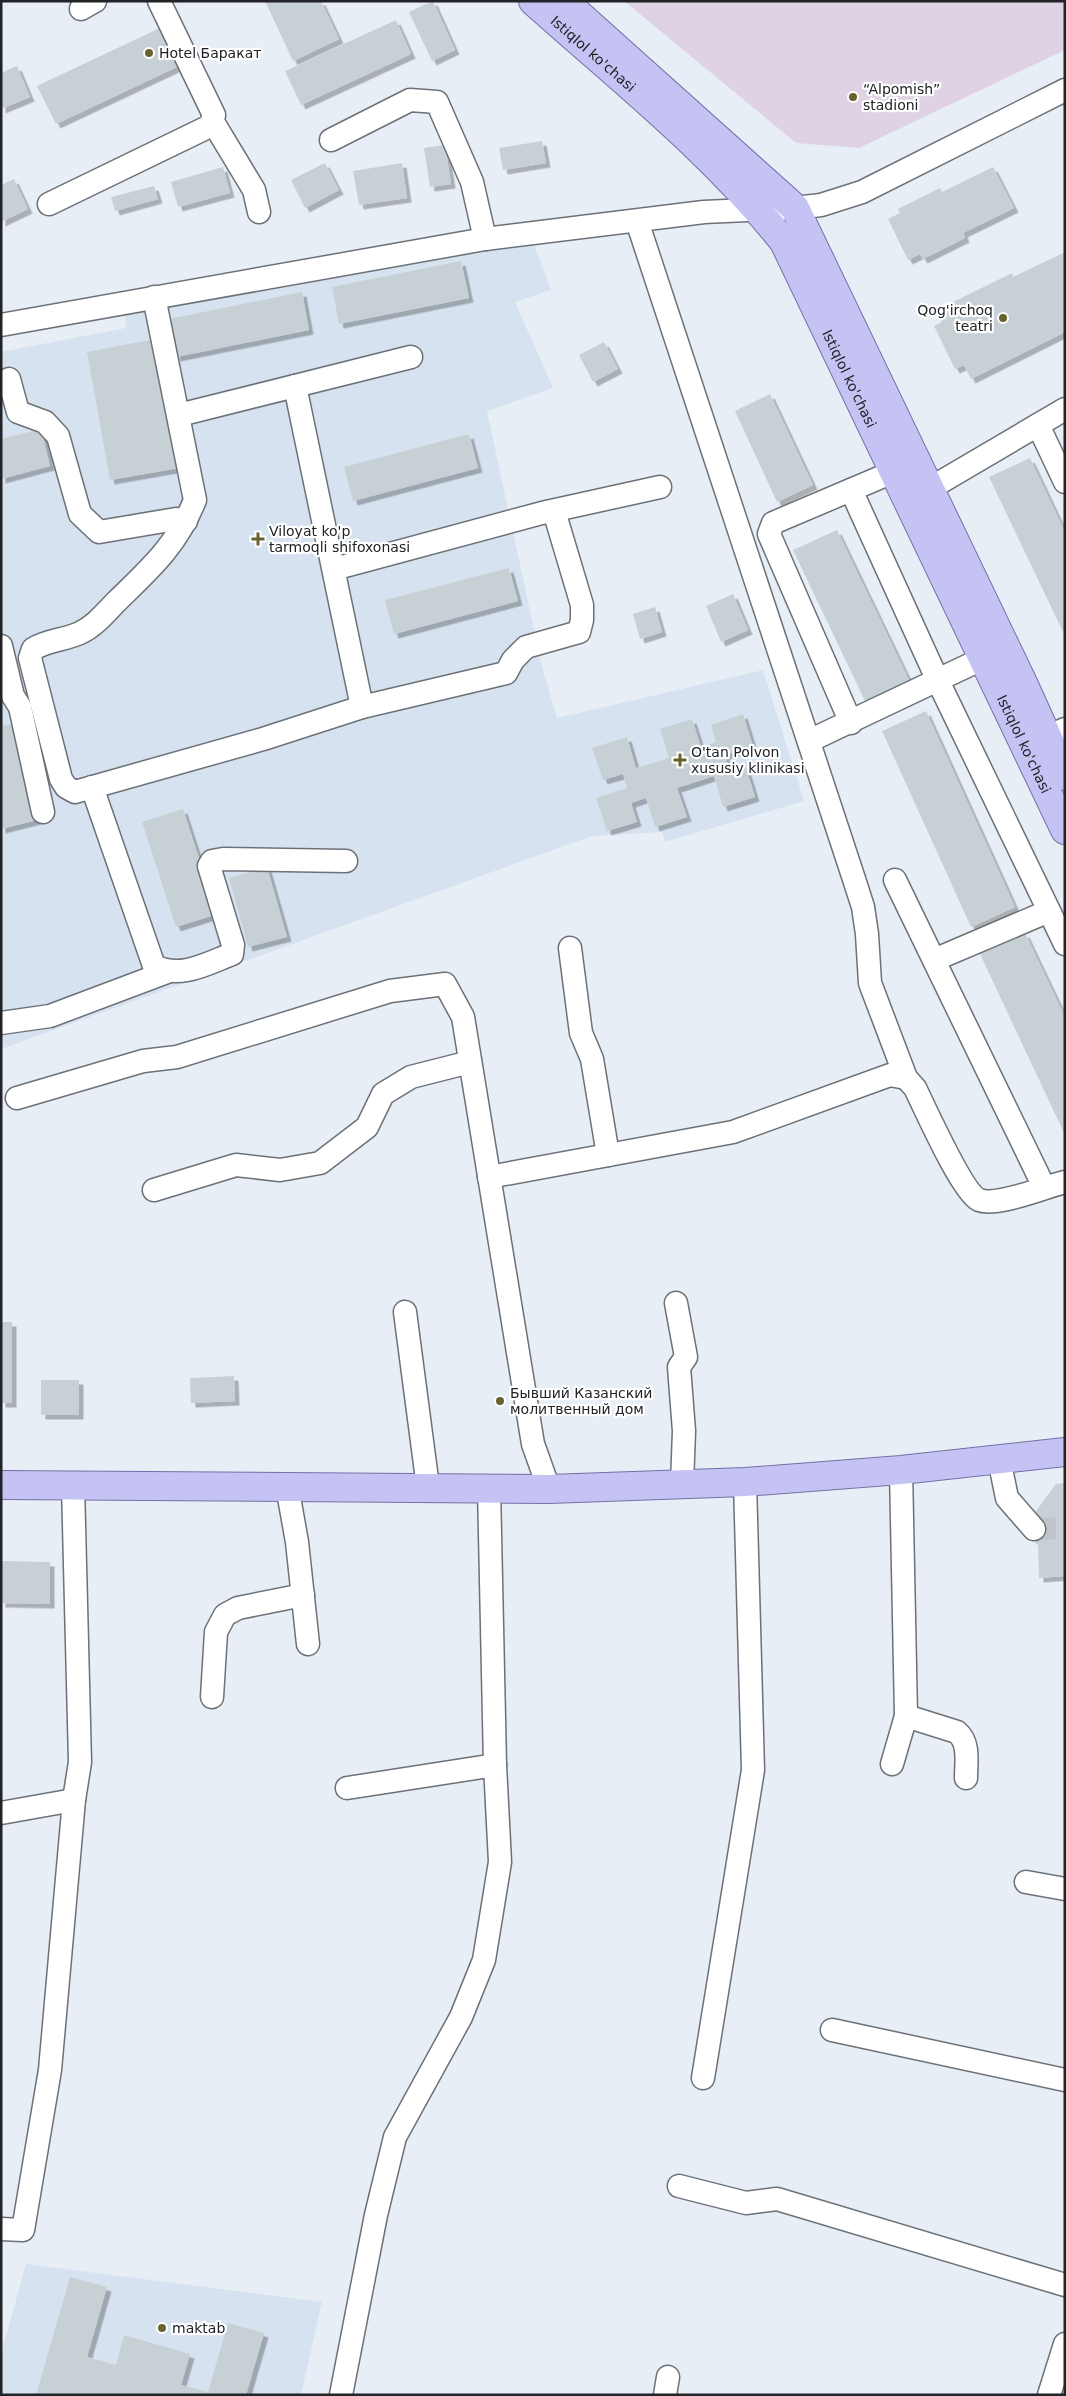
<svg xmlns="http://www.w3.org/2000/svg" width="1066" height="2396" font-family="'DejaVu Sans',sans-serif">
	<style>
		.built { fill: #d7e2f0 }
		.green { fill: #dfd2e5 }
		.building { fill: #c7d1d5; filter: url(#shadow) }
		.lines { fill: none; stroke-linecap: round; stroke-linejoin: round }
		.minor-tunnel { stroke: #c0c5cc; stroke-width: 22; stroke-dasharray: 22 11; stroke-linecap: butt }
		.minor-casing { stroke: #6c7177; stroke-width: 25 }
		.major-casing { stroke: #7271a7; stroke-width: 30 }
		.minor { stroke: #fff; stroke-width: 22 }
		.major { stroke: #c5c3f4; stroke-width: 28 }
		.poi-dot { fill: #68622f; stroke: #fff; stroke-width: 2 }
		.labels { text-anchor: middle; stroke-width: 4.5; stroke-linejoin: round; paint-order: stroke }
		.poi-label { font-size: 14px; fill: #212326; stroke: #fff; text-anchor: start }
		.street-label { font-size: 14px; fill: #212326; stroke: #fff }
	</style>
	<defs>
		<filter id="shadow"><feDropShadow dx="4.5" dy="4.5" stdDeviation="0" flood-color="#0004"/></filter>
	</defs>
	<rect width="100%" height="100%" fill="#e8eef6"/>
	<!-- built -->
	<g class="built">
		<path d="M 532,239 L 551,290 L 515,302 L 553,388 L 487,411 L 542,667 L 557,718 L 763,670 L 804,801 L 665,842 L 662,832 L 592,836 L 1,1049 L 1,352 L 126,328 L 125,314 Z"/>
		<path d="M 26,2264 L 322,2302 L 301,2395 L 1,2395 L 1,2354 Z"/>
	</g>
	<!-- green -->
	<path class="green" d="M 624,1 L 1065,1 L 1065,50 L 859,148 L 796,143 Z"/>
	<!-- building -->
	<g class="building">
		<path d="M 265,1 L 321,1 L 339,39 L 293,61 Z"/>
		<path d="M 433,1 L 455,50 L 432,61 L 409,12 Z"/>
		<path d="M 396,20 L 411,54 L 301,105 L 285,71 Z"/>
		<path d="M 162,27 L 181,65 L 56,124 L 37,86 Z"/>
		<path d="M 17,66 L 30,97 L 1,109 L 1,73 Z"/>
		<path d="M 542,141 L 546,163 L 503,170 L 499,148 Z"/>
		<path d="M 445,145 L 451,184 L 430,187 L 424,148 Z"/>
		<path d="M 325,163 L 339,190 L 305,208 L 291,180 Z"/>
		<path d="M 402,163 L 407,198 L 359,205 L 353,171 Z"/>
		<path d="M 223,167 L 230,193 L 178,207 L 171,182 Z"/>
		<path d="M 993,167 L 1014,208 L 963,233 L 965,238 L 923,259 L 920,254 L 908,260 L 888,219 L 900,213 L 898,209 L 940,188 L 942,192 Z"/>
		<path d="M 14,179 L 28,209 L 1,222 L 1,185 Z"/>
		<path d="M 154,186 L 158,199 L 115,211 L 111,197 Z"/>
		<path d="M 1065,252 L 1065,332 L 971,379 L 964,365 L 955,369 L 934,326 L 942,322 L 939,314 L 943,312 L 941,308 L 1012,273 L 1013,277 Z"/>
		<path d="M 461,261 L 469,298 L 339,324 L 332,287 Z"/>
		<path d="M 302,292 L 309,330 L 176,357 L 169,319 Z"/>
		<path d="M 155,339 L 179,468 L 110,480 L 87,352 Z"/>
		<path d="M 604,342 L 618,369 L 593,382 L 579,355 Z"/>
		<path d="M 770,394 L 813,485 L 777,502 L 735,411 Z"/>
		<path d="M 41,429 L 50,466 L 1,479 L 1,439 Z"/>
		<path d="M 469,434 L 478,468 L 353,501 L 344,467 Z"/>
		<path d="M 1030,458 L 1065,532 L 1065,636 L 989,477 Z"/>
		<path d="M 837,530 L 909,680 L 865,701 L 793,550 Z"/>
		<path d="M 509,568 L 518,601 L 394,634 L 385,600 Z"/>
		<path d="M 733,594 L 748,630 L 721,642 L 706,606 Z"/>
		<path d="M 655,607 L 662,632 L 640,639 L 633,614 Z"/>
		<path d="M 926,711 L 1015,907 L 971,927 L 882,731 Z"/>
		<path d="M 743,714 L 753,746 L 725,755 L 729,770 L 745,765 L 755,797 L 723,807 L 714,776 L 677,788 L 687,817 L 655,827 L 646,798 L 631,803 L 637,822 L 607,831 L 596,798 L 627,788 L 623,774 L 603,780 L 592,748 L 627,737 L 636,768 L 669,758 L 660,729 L 692,719 L 701,747 L 716,742 L 711,725 Z"/>
		<path d="M 13,724 L 37,820 L 1,829 L 1,726 Z"/>
		<path d="M 183,809 L 217,914 L 176,927 L 142,822 Z"/>
		<path d="M 267,867 L 287,937 L 248,947 L 229,878 Z"/>
		<path d="M 1025,933 L 1065,1017 L 1065,1135 L 980,954 Z"/>
		<rect x="1" y="1322" width="11" height="81"/>
		<path d="M 234,1376 L 235,1401 L 191,1403 L 190,1378 Z"/>
		<rect x="41" y="1380" width="38" height="35"/>
		<path d="M 1065,1483 L 1065,1576 L 1039,1578 L 1038,1544 L 1036,1545 L 1033,1515 L 1056,1484 Z"/>
		<path d="M 1,1561 L 50,1562 L 50,1604 L 1,1603 Z"/>
		<path d="M 70,2277 L 107,2287 L 87,2357 L 116,2365 L 124,2335 L 190,2354 L 181,2385 L 208,2392 L 228,2323 L 264,2333 L 246,2395 L 36,2395 Z"/>
	</g>
	<g class="lines">
		<!-- minor-tunnel -->
		<path class="minor-tunnel" d="M 1034,1529 L 1065,1528"/>
		<!-- minor casing -->
		<g class="minor-casing">
			<g id="minor">
				<path d="M 81,9 L 95,1"/>
				<path d="M 213,122 L 254,190 L 259,212"/>
				<path d="M 331,140 L 410,100 L 437,102 L 472,182 L 485,239"/>
				<path d="M 49,204 L 210,126 L 214,115 L 159,1"/>
				<path d="M 637,221 L 854,879 L 863,907 L 867,934 L 870,983 L 906,1078 L 915,1088 C 925,1108 962,1192 979,1200 C 997,1207 1045,1187 1065,1182"/>
				<path d="M 154,297 L 195,500 C 177,545 151,568 117,601 C 105,613 95,626 80,633 C 65,640 47,640 33,649 L 30,658 L 61,779 L 66,787 L 75,792 L 263,739 L 362,707 L 506,673 L 513,660 L 526,647 L 579,632 L 582,620 L 582,605 L 554,511"/>
				<path d="M 1,325 L 485,239 L 704,212 L 795,208 L 821,205 L 862,192 L 1065,90"/>
				<path d="M 9,379 L 18,412 L 45,422 L 58,436 L 80,514 L 99,532 L 176,519 L 186,521"/>
				<path d="M 295,386 L 362,707"/>
				<path d="M 179,415 L 411,357"/>
				<path d="M 1038,425 L 1065,482"/>
				<path d="M 929,489 L 1065,409"/>
				<path d="M 851,490 L 938,681 L 1065,944"/>
				<path d="M 334,569 L 542,513 L 660,487"/>
				<path d="M 1,646 L 13,696 L 20,707 L 43,812"/>
				<path d="M 851,723 L 769,534 L 773,523 L 893,472"/>
				<path d="M 1047,737 L 1065,729"/>
				<path d="M 809,741 L 984,658"/>
				<path d="M 92,787 L 154,966 C 181,979 206,964 232,954 L 233,945 L 209,866 L 212,861 L 223,859 L 346,861"/>
				<path d="M 895,880 L 1044,1187"/>
				<path d="M 570,948 L 581,1033 L 592,1059 L 608,1155"/>
				<path d="M 934,960 L 1049,911"/>
				<path d="M 1,1023 L 50,1016 L 167,972"/>
				<path d="M 17,1098 L 143,1061 L 177,1057 L 390,991 L 445,984 L 463,1017 L 533,1444 L 549,1489"/>
				<path d="M 489,1177 L 733,1132 L 890,1075 L 906,1078"/>
				<path d="M 154,1190 L 236,1165 L 280,1170 L 320,1163 L 367,1127 L 383,1094 L 411,1077 L 470,1062"/>
				<path d="M 676,1303 L 686,1357 L 679,1367 L 684,1431 L 682,1484"/>
				<path d="M 405,1312 L 428,1487"/>
				<path d="M 999,1459 L 1007,1498 L 1034,1529"/>
				<path d="M 287,1486 L 297,1542 L 308,1644"/>
				<path d="M 212,1697 L 216,1632 L 225,1615 L 238,1608 L 303,1595"/>
				<path d="M 906,1716 L 957,1732 C 970,1743 966,1762 966,1778"/>
				<path d="M 892,1764 L 906,1716 L 901,1470"/>
				<path d="M 347,1788 L 495,1765"/>
				<path d="M 1,1813 L 74,1800"/>
				<path d="M 1026,1882 L 1065,1889"/>
				<path d="M 832,2030 L 1065,2080"/>
				<path d="M 703,2078 L 753,1770 L 745,1482"/>
				<path d="M 679,2186 L 746,2203 L 777,2199 L 1065,2285"/>
				<path d="M 1,2229 L 23,2230 L 50,2070 L 74,1800 L 80,1762 L 73,1485"/>
				<path d="M 341,2395 L 376,2215 L 395,2137 L 461,2017 L 484,1960 L 500,1862 L 495,1765 L 489,1487"/>
				<path d="M 665,2395 L 668,2377"/>
				<path d="M 1049,2395 L 1065,2344"/>
			</g>
		</g>
		<!-- major casing -->
		<g class="major-casing">
			<g id="major">
				<path id="s1" d="M 533,1 C 619,78 712,151 784,242 L 1065,830"/>
				<path d="M 564,1 L 795,208 L 1023,683 L 1065,776"/>
				<path d="M 1,1485 L 549,1489 L 745,1482 L 901,1470 L 1065,1452"/>
			</g>
		</g>
		<!-- minor -->
		<use href="#minor" class="minor"/>
		<!-- major -->
		<use href="#major" class="major"/>
	</g>
	<!-- markers -->
	<g class="poi-dot">
		<circle cx="149" cy="53" r="5"/>
		<circle cx="853" cy="97" r="5"/>
		<circle cx="1003" cy="318" r="5"/>
		<path d="M255.5 531.5h5v5h5v5h-5v5h-5v-5h-5v-5h5z"/>
		<path d="M677.5 752.5h5v5h5v5h-5v5h-5v-5h-5v-5h5z"/>
		<circle cx="500" cy="1401" r="5"/>
		<circle cx="162" cy="2328" r="5"/>
	</g>
	<g class="labels">
		<!-- poi labels -->
		<g class="poi-label">
			<text x="159" y="58">Hotel Баракат</text>
			<text x="863" y="94">“Alpomish”<tspan x="863" dy="16">stadioni</tspan></text>
			<text x="993" y="315" text-anchor="end">Qog'irchoq<tspan x="993" dy="16">teatri</tspan></text>
			<text x="269" y="536">Viloyat ko'p<tspan x="269" dy="16">tarmoqli shifoxonasi</tspan></text>
			<text x="691" y="757">O'tan Polvon<tspan x="691" dy="16">xususiy klinikasi</tspan></text>
			<text x="510" y="1398">Бывший Казанский<tspan x="510" dy="16">молитвенный дом</tspan></text>
			<text x="172" y="2333">maktab</text>
		</g>
		<!-- street labels -->
		<g class="street-label">
			<text dy="5" stroke="none"><textPath href="#s1" startOffset="80">Istiqlol ko'chasi</textPath></text>
			<text dy="5" stroke="none"><textPath href="#s1" startOffset="500">Istiqlol ko'chasi</textPath></text>
			<text dy="5" stroke="none"><textPath href="#s1" startOffset="905">Istiqlol ko'chasi</textPath></text>
		</g>
	</g>
	<!-- border -->
	<rect width="1066" height="2396" fill="none" stroke="#212326" stroke-width="5"/>
</svg>
